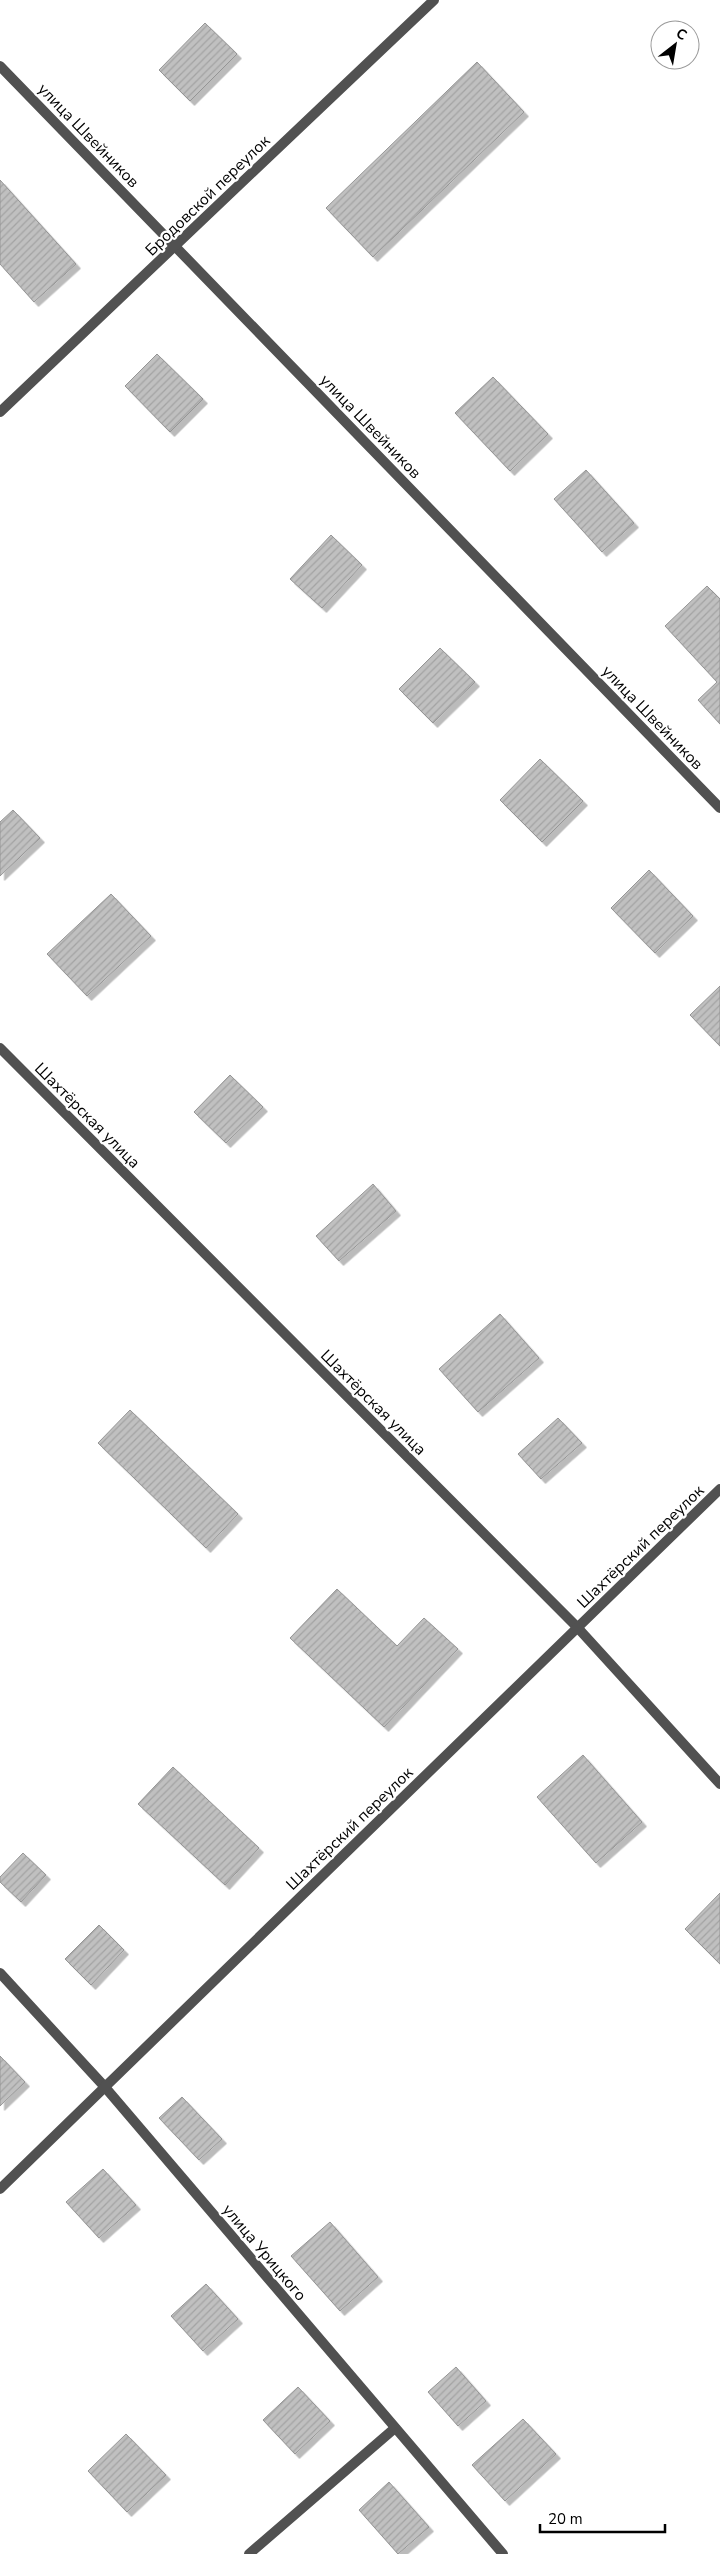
<svg xmlns="http://www.w3.org/2000/svg" width="720" height="2554" font-family="'Nunito Sans',sans-serif">
	<style>
		.building { fill: url(#building-hatch); stroke: #959595; filter: url(#shadow) }
		.lines { fill: none; stroke-linecap: round; stroke-linejoin: round }
		.lane { stroke: #515151; stroke-width: 10 }
		.street { stroke: #515151; stroke-width: 10 }
		.labels { text-anchor: middle; stroke-width: 4.5; stroke-linejoin: round; paint-order: stroke }
		.street-label { font-size: 16px; fill: #000; stroke: #fff }
	</style>
	<defs>
		<pattern id="building-hatch" width="6" height="6" patternUnits="userSpaceOnUse" patternTransform="scale(1.25)"><rect width="6" height="6" fill="#c0c0c0"/><path d="M-1 1l2-2M0 6l6-6M5 7l2-2" fill="none" stroke="#a3a3a3"/></pattern>
		<filter id="shadow"><feDropShadow dx="4.5" dy="4.5" stdDeviation="0" flood-color="#0004"/></filter>
	</defs>
	<rect width="100%" height="100%" fill="#fff"/>
	<!-- building -->
	<g class="building">
		<path d="M 205,23 L 237,54 L 190,101 L 159,70 Z"/>
		<path d="M 477,62 L 524,112 L 373,257 L 326,208 Z"/>
		<path d="M 0,180 L 76,264 L 34,302 L 0,264 Z"/>
		<path d="M 157,354 L 203,399 L 170,432 L 125,386 Z"/>
		<path d="M 493,377 L 548,434 L 510,471 L 455,413 Z"/>
		<path d="M 586,470 L 634,523 L 602,552 L 554,499 Z"/>
		<path d="M 331,535 L 362,565 L 322,608 L 290,579 Z"/>
		<path d="M 707,586 L 720,599 L 720,724 L 698,700 L 717,682 L 665,626 Z"/>
		<path d="M 440,648 L 475,682 L 433,723 L 399,689 Z"/>
		<path d="M 540,759 L 583,801 L 542,842 L 500,800 Z"/>
		<path d="M 13,810 L 40,838 L 0,876 L 0,822 Z"/>
		<path d="M 649,870 L 693,916 L 655,953 L 611,908 Z"/>
		<path d="M 111,894 L 151,936 L 87,996 L 47,954 Z"/>
		<path d="M 720,986 L 720,1046 L 690,1015 Z"/>
		<path d="M 230,1075 L 263,1107 L 226,1143 L 194,1112 Z"/>
		<path d="M 373,1184 L 396,1211 L 339,1261 L 316,1236 Z"/>
		<path d="M 500,1314 L 539,1358 L 478,1412 L 439,1369 Z"/>
		<path d="M 130,1410 L 238,1514 L 206,1548 L 98,1443 Z"/>
		<path d="M 558,1418 L 582,1443 L 541,1479 L 518,1454 Z"/>
		<path d="M 337,1589 L 397,1646 L 424,1618 L 458,1649 L 384,1727 L 290,1638 Z"/>
		<path d="M 583,1755 L 642,1822 L 596,1863 L 537,1797 Z"/>
		<path d="M 173,1767 L 259,1848 L 225,1885 L 138,1804 Z"/>
		<path d="M 23,1853 L 46,1875 L 21,1902 L 0,1882 L 0,1877 Z"/>
		<path d="M 720,1893 L 720,1964 L 685,1929 Z"/>
		<path d="M 99,1925 L 124,1950 L 91,1985 L 65,1959 Z"/>
		<path d="M 0,2056 L 25,2082 L 0,2106 Z"/>
		<path d="M 182,2097 L 222,2139 L 199,2160 L 159,2118 Z"/>
		<path d="M 103,2169 L 136,2205 L 99,2238 L 66,2202 Z"/>
		<path d="M 330,2222 L 378,2277 L 340,2311 L 291,2256 Z"/>
		<path d="M 206,2284 L 238,2319 L 203,2351 L 171,2316 Z"/>
		<path d="M 456,2367 L 486,2401 L 458,2426 L 428,2392 Z"/>
		<path d="M 298,2387 L 330,2421 L 295,2454 L 263,2420 Z"/>
		<path d="M 523,2419 L 556,2454 L 505,2501 L 472,2465 Z"/>
		<path d="M 126,2434 L 166,2475 L 127,2512 L 88,2471 Z"/>
		<path d="M 389,2482 L 429,2527 L 398,2554 L 359,2510 Z"/>
	</g>
	<g class="lines">
		<!-- lane -->
		<path class="lane" d="M 249,2554 L 395,2428"/>
		<!-- street -->
		<g class="street">
			<path d="M 0,66 L 720,808"/>
			<path d="M 0,412 L 434,0"/>
			<path d="M 0,1048 L 577,1627 L 720,1784"/>
			<path d="M 0,1973 L 104,2086 L 503,2554"/>
			<path d="M 0,2189 L 720,1489"/>
		</g>
	</g>
	<g class="labels">
		<!-- street labels -->
		<g class="street-label">
			<text transform="translate(89 135) rotate(46)" y="6">улица Швейников</text>
			<text transform="translate(207 195) rotate(-44)" y="6">Бродовской переулок</text>
			<text transform="translate(371 426) rotate(46)" y="6">улица Швейников</text>
			<text transform="translate(653 717) rotate(46)" y="6">улица Швейников</text>
			<text transform="translate(88 1115) rotate(45)" y="6">Шахтёрская улица</text>
			<text transform="translate(374 1402) rotate(45)" y="6">Шахтёрская улица</text>
			<text transform="translate(640 1546) rotate(-44)" y="6">Шахтёрский переулок</text>
			<text transform="translate(349 1828) rotate(-44)" y="6">Шахтёрский переулок</text>
			<text transform="translate(265 2252) rotate(50)" y="6">улица Урицкого</text>
		</g>
	</g>
	<!-- north arrow -->
	<g transform="translate(675 45) rotate(31)"><circle r="24" fill="#ffffff" stroke="#999999"/>
	<path d="M0-4L9 19L0 12L-9 19Z" fill="#000000"/>
	<text y="-8" font-size="14" font-weight="bold" text-anchor="middle" fill="#000000">С</text>
	</g>
	<!-- scale -->
	<path d="M540 2524v8h125v-8" fill="none" stroke="#000000" stroke-width="2.5"/>
	<text x="548" y="2524" font-size="15" fill="#000000" stroke="#ffffff" stroke-width="4" paint-order="stroke">20 m</text>
</svg>
